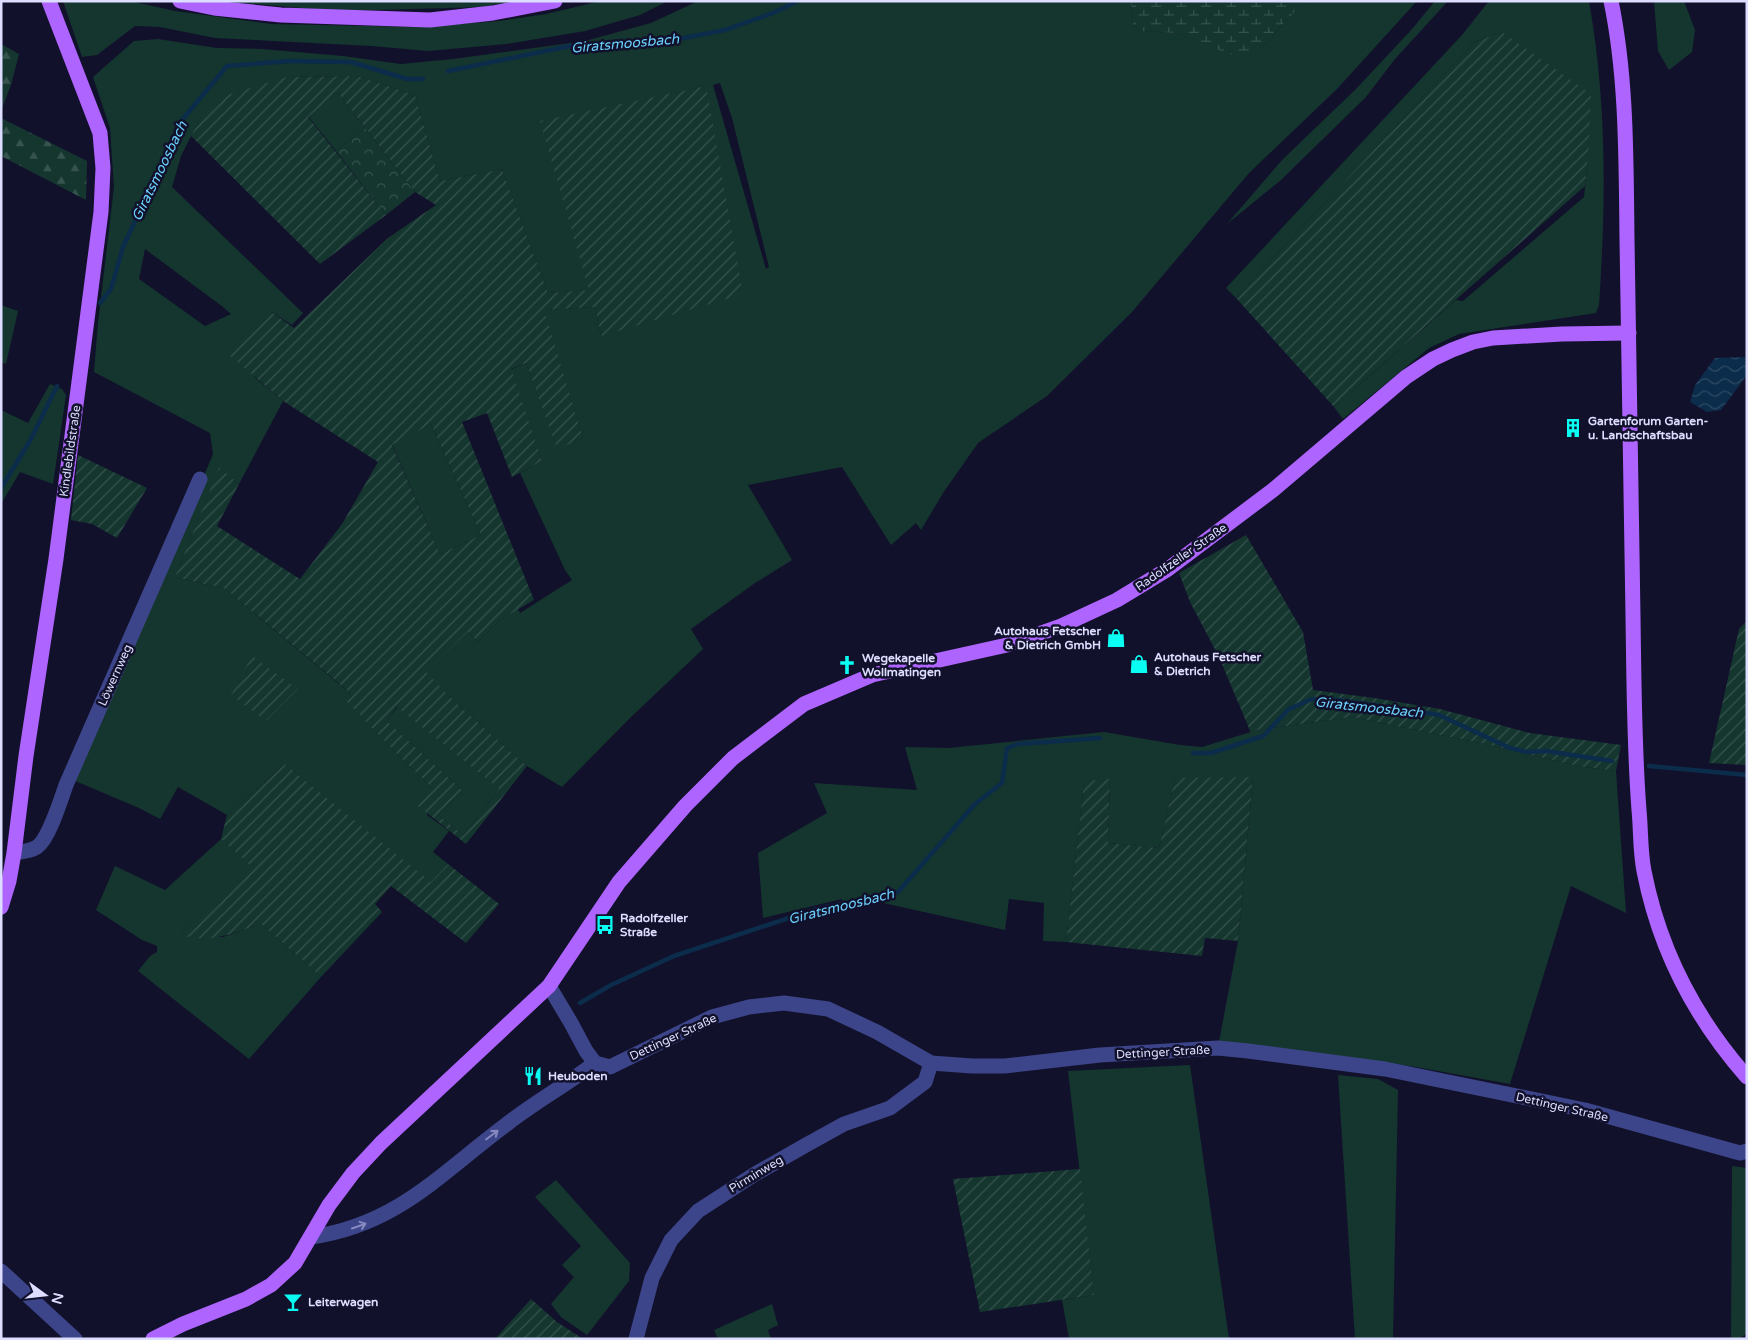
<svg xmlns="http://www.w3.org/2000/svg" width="1748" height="1340" font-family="'Varela Round',sans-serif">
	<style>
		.grass { fill: #14362f; fill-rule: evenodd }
		.forest { fill: url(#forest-firs) }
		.wetland { fill: url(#wetland-marsh) }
		.park { fill: url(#park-crowns) }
		.garden { fill: url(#garden-furrows); fill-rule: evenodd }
		.water { fill: url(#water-waves) }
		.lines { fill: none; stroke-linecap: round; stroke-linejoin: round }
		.stream { stroke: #0b2c4a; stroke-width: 4.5 }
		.minor { stroke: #3d458a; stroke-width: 15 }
		.major { stroke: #ae64fe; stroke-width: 15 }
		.oneway { stroke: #8589bf }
		.labels { text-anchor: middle; stroke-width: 5; stroke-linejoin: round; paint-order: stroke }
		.poi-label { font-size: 12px; font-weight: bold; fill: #dcddff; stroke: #12112b; text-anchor: start }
		.street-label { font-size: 12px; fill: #dcddff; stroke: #12112b }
		.water-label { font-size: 14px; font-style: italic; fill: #6bd0fe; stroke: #12112b }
	</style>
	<defs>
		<pattern id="forest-firs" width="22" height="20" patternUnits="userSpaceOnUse" patternTransform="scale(1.25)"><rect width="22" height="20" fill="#14362f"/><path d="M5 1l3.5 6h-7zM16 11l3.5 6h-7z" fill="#36534e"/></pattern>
		<pattern id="wetland-marsh" width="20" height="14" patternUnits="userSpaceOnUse" patternTransform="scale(1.25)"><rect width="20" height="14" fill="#14362f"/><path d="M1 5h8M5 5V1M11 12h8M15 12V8" fill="none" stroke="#36534e"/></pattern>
		<pattern id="park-crowns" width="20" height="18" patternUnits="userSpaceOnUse" patternTransform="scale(1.25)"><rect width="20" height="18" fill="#14362f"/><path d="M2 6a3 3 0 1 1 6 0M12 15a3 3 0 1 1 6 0" fill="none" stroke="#36534e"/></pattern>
		<pattern id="garden-furrows" width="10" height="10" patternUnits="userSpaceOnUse" patternTransform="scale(1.25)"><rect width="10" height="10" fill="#14362f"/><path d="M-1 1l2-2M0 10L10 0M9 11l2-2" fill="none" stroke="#36534e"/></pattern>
		<pattern id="water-waves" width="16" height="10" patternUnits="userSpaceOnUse" patternTransform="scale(1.25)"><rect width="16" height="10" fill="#0b2c4a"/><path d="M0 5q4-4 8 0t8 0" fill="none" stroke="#2e4a65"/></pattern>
	</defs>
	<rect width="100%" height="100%" fill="#12112b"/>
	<!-- grass -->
	<g class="grass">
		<path d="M 63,1 L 130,1 L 175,11 L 271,24 L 415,27 L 500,21 L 546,14 L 601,1 L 668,1 L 640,15 L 585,31 L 506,44 L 428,51 L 372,46 L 215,38 L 160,27 L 135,26 L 97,55 L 82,57 Z"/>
		<path d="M 218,1 L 517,1 L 484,7 L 339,11 Z"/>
		<path d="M 698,1 L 1131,1 L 1133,25 L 1142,31 L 1176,33 L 1245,59 L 1268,42 L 1280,27 L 1300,7 L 1308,1 L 1417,1 L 1337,89 L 1249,173 L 1132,312 L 1047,396 L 978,443 L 943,493 L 921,530 L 916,523 L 891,545 L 842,467 L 748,485 L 792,560 L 755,583 L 691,629 L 703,649 L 630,718 L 562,787 L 527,766 L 455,702 L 425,672 L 468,632 L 478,642 L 500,620 L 518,609 L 520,613 L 572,580 L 565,570 L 520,473 L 542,461 L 510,370 L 526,363 L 557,448 L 583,438 L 543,310 L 595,307 L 601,336 L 706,86 L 646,99 L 590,290 L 548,293 L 502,169 L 440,181 L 415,95 L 357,76 L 287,77 L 200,118 L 181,156 L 172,187 L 303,313 L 292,325 L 270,311 L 254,377 L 283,401 L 239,484 L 219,468 L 175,577 L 225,589 L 350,693 L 348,702 L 399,756 L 433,789 L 427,815 L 449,831 L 433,852 L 448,864 L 431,883 L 285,764 L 227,815 L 178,787 L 160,819 L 139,808 L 73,780 L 164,572 L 213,454 L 210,433 L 94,372 L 98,323 L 114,187 L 110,128 L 93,77 L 134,41 L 158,39 L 217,48 L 262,49 L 343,56 L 401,64 L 453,59 L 585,41 L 651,23 ZM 720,83 L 732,118 L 769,267 L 766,269 L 713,85 ZM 145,249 L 223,307 L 231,314 L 205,326 L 139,279 Z"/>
		<path d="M 1435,1 L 1448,1 L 1395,59 L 1366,97 L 1281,180 L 1227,224 L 1282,160 L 1356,89 L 1413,28 Z"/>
		<path d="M 1489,1 L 1589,1 C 1607,104 1606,201 1599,305 L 1596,313 L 1459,334 L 1429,348 L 1343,419 L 1334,407 L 1456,300 L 1463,301 L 1584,197 L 1588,159 L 1502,32 L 1474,42 L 1236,298 L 1226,288 L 1462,35 Z"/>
		<path d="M 1654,1 L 1684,1 L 1695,30 L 1692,52 L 1669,70 L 1658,51 Z"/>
		<path d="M 338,93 L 365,128 L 336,151 L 308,116 Z"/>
		<path d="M 1,305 L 18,311 L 6,364 L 1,362 Z"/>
		<path d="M 50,384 L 62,389 L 66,395 L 53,484 L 20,472 L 1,504 L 1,410 L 28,423 Z"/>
		<path d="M 431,424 L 481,535 L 440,554 L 392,444 Z"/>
		<path d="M 398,707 L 499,789 L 463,835 L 438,815 L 463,791 L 386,720 Z"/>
		<path d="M 1352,717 L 1485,744 L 1577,766 L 1616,771 L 1626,913 L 1571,886 L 1510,1084 L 1416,1067 L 1219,1042 L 1238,941 L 1253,778 L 1175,778 L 1159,848 L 1108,843 L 1110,780 L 1084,781 L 1066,942 L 1043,941 L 1044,903 L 1009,899 L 1005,930 L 879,902 L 841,909 L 842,899 L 763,918 L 758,853 L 827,813 L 814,783 L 917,790 L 905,747 L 949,748 L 1104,732 L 1180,745 L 1202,747 L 1257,730 Z"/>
		<path d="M 221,839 L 253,867 L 181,934 L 223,937 L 261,924 L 321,977 L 249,1059 L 138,971 L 150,956 L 157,952 L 157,946 L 142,940 L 96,910 L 115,866 L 165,890 Z"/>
		<path d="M 1190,1065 L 1229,1339 L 1069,1339 L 1062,1300 L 1094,1295 L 1068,1071 Z"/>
		<path d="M 1338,1075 L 1378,1079 L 1398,1090 L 1393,1339 L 1355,1339 Z"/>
		<path d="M 1732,1166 L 1747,1168 L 1747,1333 L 1739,1339 L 1731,1339 Z"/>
		<path d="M 556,1180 L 630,1263 L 629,1281 L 587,1335 L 561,1317 L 551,1304 L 574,1277 L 562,1265 L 581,1246 L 535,1197 Z"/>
		<path d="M 772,1304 L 778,1325 L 768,1330 L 771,1339 L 718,1339 L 714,1330 Z"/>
	</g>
	<!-- forest -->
	<g class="forest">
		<path d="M 1,44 L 19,54 L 11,85 L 1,111 Z"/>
		<path d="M 1,118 L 87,161 L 86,200 L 1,156 Z"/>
	</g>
	<!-- wetland -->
	<path class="wetland" d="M 1131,1 L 1308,1 L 1300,7 L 1280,27 L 1268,42 L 1245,60 L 1176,33 L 1142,31 L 1133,25 Z"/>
	<!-- park -->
	<path class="park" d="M 365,128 L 415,192 L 386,215 L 336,151 Z"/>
	<!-- garden -->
	<g class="garden">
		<path d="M 1502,32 L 1591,94 L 1588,159 L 1585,186 L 1334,407 L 1236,298 L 1474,42 Z"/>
		<path d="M 357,76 L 415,95 L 440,181 L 502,169 L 548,293 L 589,290 L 540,121 L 706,86 L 743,294 L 601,336 L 595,307 L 544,310 L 583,438 L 557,449 L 526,363 L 511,369 L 542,461 L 512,477 L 487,413 L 462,422 L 534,600 L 500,620 L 478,642 L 468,632 L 426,672 L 455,702 L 527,766 L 466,844 L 417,805 L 433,789 L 399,756 L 347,702 L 350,693 L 335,680 L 225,589 L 175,577 L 219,467 L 239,484 L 217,526 L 300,579 L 342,524 L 378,462 L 283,401 L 227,353 L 270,311 L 294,328 L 388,238 L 436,205 L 415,192 L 338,93 L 308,117 L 386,215 L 320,264 L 191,136 L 200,118 L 230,94 L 287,77 ZM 431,424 L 481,535 L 440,554 L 392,445 ZM 397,707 L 499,789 L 463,835 L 438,815 L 463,791 L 386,720 Z"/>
		<path d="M 78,455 L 147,488 L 117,538 L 92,524 L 71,520 Z"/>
		<path d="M 1246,535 L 1303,632 L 1313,690 L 1374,698 L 1440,709 L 1530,733 L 1621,745 L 1616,771 L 1577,766 L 1485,744 L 1352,717 L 1257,730 L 1251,733 L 1219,657 L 1190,602 L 1179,573 Z"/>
		<path d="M 1747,621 L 1747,765 L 1709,763 L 1739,629 Z"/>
		<path d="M 252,656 L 298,689 L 266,721 L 231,695 Z"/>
		<path d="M 285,764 L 431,882 L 448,864 L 499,904 L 466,943 L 391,886 L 375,904 L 382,912 L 321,977 L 261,924 C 233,933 210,944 180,935 L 252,867 L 221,839 L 227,815 Z"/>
		<path d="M 1253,777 L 1238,941 L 1205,938 L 1202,956 L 1066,942 L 1084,781 L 1110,779 L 1108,843 L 1159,848 L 1175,778 Z"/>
		<path d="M 1080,1169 L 1094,1295 L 980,1312 L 953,1179 Z"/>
		<path d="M 531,1299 L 557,1322 L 583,1339 L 495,1339 Z"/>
	</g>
	<!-- water -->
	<path class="water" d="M 1745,357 L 1747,375 L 1721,410 L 1707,412 L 1690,402 L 1695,385 L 1715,358 Z"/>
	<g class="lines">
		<!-- stream -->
		<g class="stream">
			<path d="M 448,71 L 570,46 L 612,44 L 636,46 L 663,42 L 725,30 L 773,13 L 798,1"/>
			<path d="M 100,303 L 111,289 L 123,247 L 182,120 L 227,66 L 289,61 L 351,62 L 407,79 L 423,79"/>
			<path d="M 1,488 L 31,439 L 57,386"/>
			<path d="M 1193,753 L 1211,753 L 1263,736 L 1289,709 L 1312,699 L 1339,700 L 1427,713 L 1439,715 L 1510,748 L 1527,752 L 1546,751 L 1612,761"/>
			<path d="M 1649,766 L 1747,775"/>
			<path d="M 580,1003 L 611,985 L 674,956 L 816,909 L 898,892 L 975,804 L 1002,783 L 1007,748 L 1018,744 L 1100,738"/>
		</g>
		<!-- minor -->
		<g class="minor">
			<path d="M 14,853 C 22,852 31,851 37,847 C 49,839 61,799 66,785 L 200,479"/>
			<path d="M 549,986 L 571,1023 L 586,1051 L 595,1063 L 610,1067 L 712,1017 L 749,1007 L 784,1003 L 828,1009 L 877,1032 L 931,1063 L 972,1066 L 1005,1066 L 1100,1055 L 1218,1048 L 1248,1051 L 1385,1069 L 1585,1110 L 1740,1153 L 1747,1151"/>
			<path d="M 311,1237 C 397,1225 441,1173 507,1124 C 535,1102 566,1085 595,1063"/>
			<path d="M 1,1271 L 75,1339"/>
			<path d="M 636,1339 L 652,1278 L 671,1240 L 698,1211 L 755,1174 L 806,1145 L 844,1124 L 890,1108 L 925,1082 L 931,1063"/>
		</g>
		<!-- major -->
		<g class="major">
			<path d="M 180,1 L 214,8 L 281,15 L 430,20 L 493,13 L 555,1"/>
			<path d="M 1611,1 C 1627,78 1626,161 1627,239 C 1630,365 1630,490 1633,616 C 1634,681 1634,746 1639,810 C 1641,830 1640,851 1644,871 C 1659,948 1695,1018 1747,1077"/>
			<path d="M 1,907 L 9,881 L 14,853 L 26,756 L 56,559 L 101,212 L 103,168 L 100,133 L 49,1"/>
			<path d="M 153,1339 L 183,1324 L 246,1299 L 271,1285 L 295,1263 L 329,1205 L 353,1173 L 381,1143 L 549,986 L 619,882 L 685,806 L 733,758 L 804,704 L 872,675 L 1007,645 L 1061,626 L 1117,600 L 1168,569 L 1273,490 L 1406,377 L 1433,359 L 1452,350 L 1473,342 L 1493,338 L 1562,334 L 1629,333"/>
		</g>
	</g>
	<!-- one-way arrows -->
	<defs><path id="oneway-shaft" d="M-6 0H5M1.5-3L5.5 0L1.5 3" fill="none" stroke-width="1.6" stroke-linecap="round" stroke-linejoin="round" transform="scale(1.25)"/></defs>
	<g class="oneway">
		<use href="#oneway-shaft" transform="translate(492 1135) rotate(-37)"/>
		<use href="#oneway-shaft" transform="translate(359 1226) rotate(-19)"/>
	</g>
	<!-- icons -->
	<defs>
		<g id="building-bare" transform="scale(1.5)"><path d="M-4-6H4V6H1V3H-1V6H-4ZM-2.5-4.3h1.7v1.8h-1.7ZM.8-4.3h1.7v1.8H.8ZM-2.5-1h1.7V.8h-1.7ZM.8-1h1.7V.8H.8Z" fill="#09fdf2" stroke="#12112b" stroke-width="2.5" paint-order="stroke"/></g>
		<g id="shop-bare" transform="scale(1.5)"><path d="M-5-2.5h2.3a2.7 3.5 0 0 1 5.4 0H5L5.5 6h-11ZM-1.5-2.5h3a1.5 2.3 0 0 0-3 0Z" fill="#09fdf2" stroke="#12112b" stroke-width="2.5" paint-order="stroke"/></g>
		<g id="church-bare" transform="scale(1.5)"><path d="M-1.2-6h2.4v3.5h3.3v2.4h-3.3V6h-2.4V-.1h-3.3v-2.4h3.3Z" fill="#09fdf2" stroke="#12112b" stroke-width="2.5" paint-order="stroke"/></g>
		<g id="bus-bare" transform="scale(1.5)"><path d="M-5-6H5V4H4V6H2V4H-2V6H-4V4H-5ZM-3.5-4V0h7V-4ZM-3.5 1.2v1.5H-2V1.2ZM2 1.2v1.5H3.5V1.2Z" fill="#09fdf2" stroke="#12112b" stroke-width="2.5" paint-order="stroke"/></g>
		<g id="restaurant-bare" transform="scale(1.5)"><path d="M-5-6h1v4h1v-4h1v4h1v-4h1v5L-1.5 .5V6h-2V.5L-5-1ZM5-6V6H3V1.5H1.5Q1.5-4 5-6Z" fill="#09fdf2" stroke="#12112b" stroke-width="2.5" paint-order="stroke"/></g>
		<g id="bar-bare" transform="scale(1.5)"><path d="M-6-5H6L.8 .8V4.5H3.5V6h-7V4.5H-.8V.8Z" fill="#09fdf2" stroke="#12112b" stroke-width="2.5" paint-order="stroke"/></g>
	</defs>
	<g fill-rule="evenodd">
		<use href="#building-bare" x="1573" y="428"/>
		<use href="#shop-bare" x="1116" y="638"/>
		<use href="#shop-bare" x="1139" y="664"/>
		<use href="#church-bare" x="847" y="665"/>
		<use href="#bus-bare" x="605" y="925"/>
		<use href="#restaurant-bare" x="533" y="1076"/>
		<use href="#bar-bare" x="293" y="1302"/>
	</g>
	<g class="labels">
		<!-- poi labels -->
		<g class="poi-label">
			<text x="1588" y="425">Gartenforum Garten-<tspan x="1588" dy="14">u. Landschaftsbau</tspan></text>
			<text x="1101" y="635" text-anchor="end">Autohaus Fetscher<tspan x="1101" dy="14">&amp; Dietrich GmbH</tspan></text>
			<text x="1154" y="661">Autohaus Fetscher<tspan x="1154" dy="14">&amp; Dietrich</tspan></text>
			<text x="862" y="662">Wegekapelle<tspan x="862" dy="14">Wollmatingen</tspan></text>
			<text x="620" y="922">Radolfzeller<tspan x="620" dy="14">Straße</tspan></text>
			<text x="548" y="1080">Heuboden</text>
			<text x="308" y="1306">Leiterwagen</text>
		</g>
		<!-- street labels -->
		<g class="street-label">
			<text transform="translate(70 451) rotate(-82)" y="4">Kindlebildstraße</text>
			<text transform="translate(1181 557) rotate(-35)" y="4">Radolfzeller Straße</text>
			<text transform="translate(115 675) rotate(-66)" y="4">Löwernweg</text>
			<text transform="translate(673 1037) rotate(-25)" y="4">Dettinger Straße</text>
			<text transform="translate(1163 1052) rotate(-3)" y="4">Dettinger Straße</text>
			<text transform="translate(1562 1107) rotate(13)" y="4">Dettinger Straße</text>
			<text transform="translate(756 1174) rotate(-31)" y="4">Pirminweg</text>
		</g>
		<!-- water labels -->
		<g class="water-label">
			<text transform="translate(625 43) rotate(-5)" y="5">Giratsmoosbach</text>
			<text transform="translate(159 171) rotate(-64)" y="5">Giratsmoosbach</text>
			<text transform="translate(1369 707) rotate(6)" y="5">Giratsmoosbach</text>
			<text transform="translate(841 906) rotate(-14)" y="5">Giratsmoosbach</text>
		</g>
	</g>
	<!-- border -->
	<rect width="1748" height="1340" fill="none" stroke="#dcddff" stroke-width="5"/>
	<!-- north arrow -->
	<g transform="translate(45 1295) rotate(105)" stroke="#12112b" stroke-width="4" paint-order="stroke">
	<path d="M0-4L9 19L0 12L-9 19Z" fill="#dcddff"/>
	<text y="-8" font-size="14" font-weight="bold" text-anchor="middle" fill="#dcddff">N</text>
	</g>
</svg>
